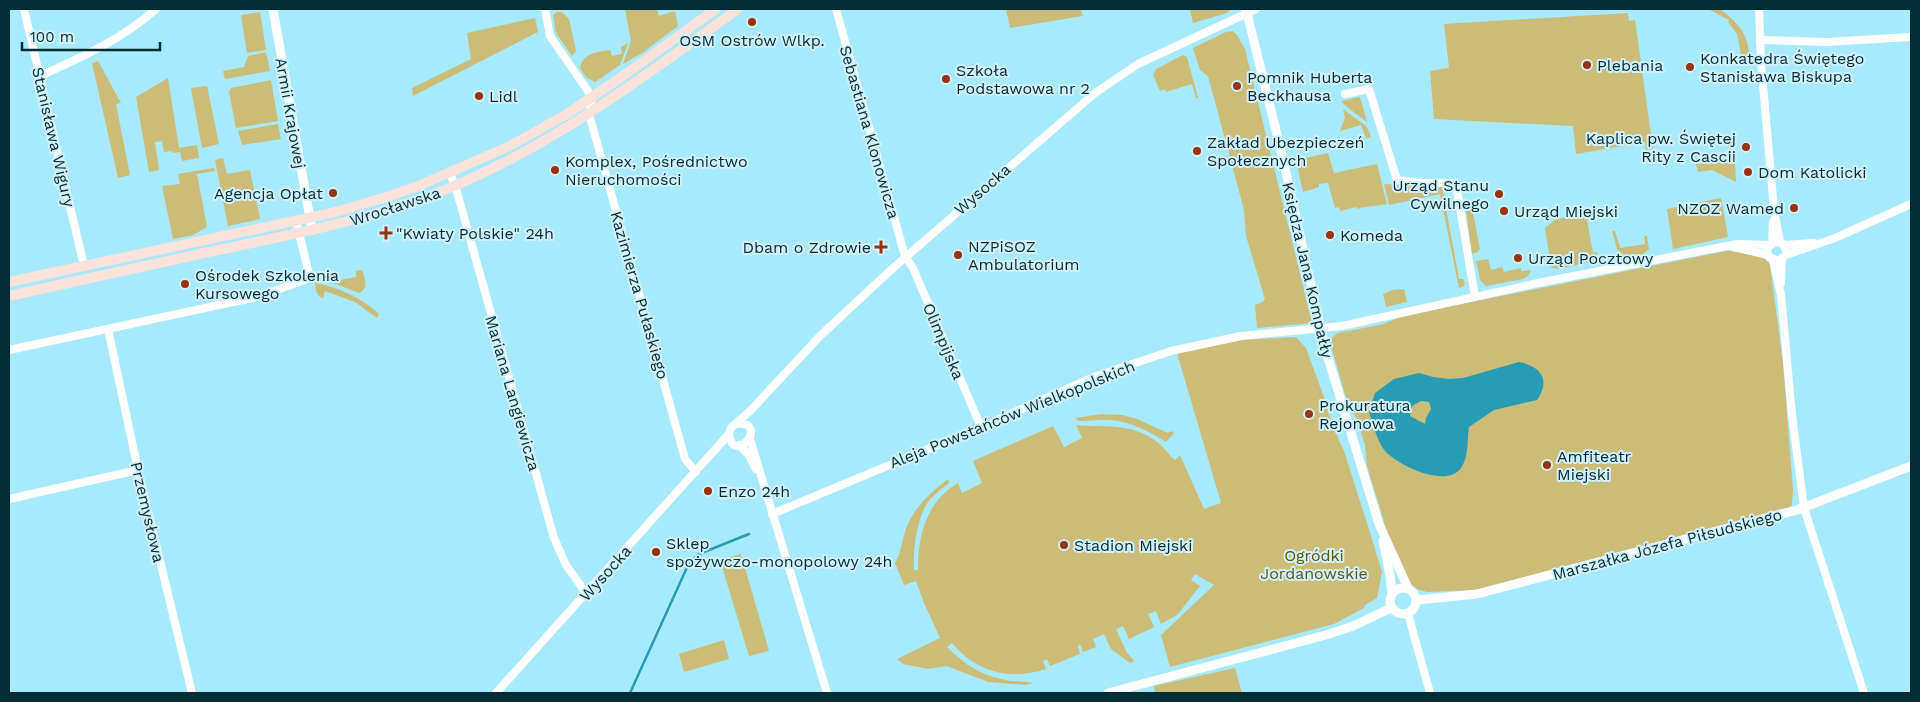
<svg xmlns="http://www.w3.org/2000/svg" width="1920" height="702" font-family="'Work Sans',sans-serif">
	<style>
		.green { fill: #cbbc77 }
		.water { fill: #289bb5; fill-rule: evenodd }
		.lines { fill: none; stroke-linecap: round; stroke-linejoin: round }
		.stream { stroke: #289bb5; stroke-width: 2.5 }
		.minor { stroke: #fff; stroke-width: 8 }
		.tertiary { stroke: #fff; stroke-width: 9 }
		.secondary { stroke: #fbe2da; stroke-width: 10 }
		.poi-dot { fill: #99320f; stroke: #d1f1fa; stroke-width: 2 }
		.labels { text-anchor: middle; stroke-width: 4; stroke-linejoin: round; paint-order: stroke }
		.poi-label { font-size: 16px; fill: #052c35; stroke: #d1f1fa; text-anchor: start }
		.street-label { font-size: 16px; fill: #052c35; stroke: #d1f1fa }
		.park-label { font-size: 16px; fill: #605316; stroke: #d1f1fa }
	</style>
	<rect width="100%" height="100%" fill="#a7eafd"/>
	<!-- green -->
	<g class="green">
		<path d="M 625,9 L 657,9 L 659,16 L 675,11 L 678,26 L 642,53 L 623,64 L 631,41 Z"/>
		<path d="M 1006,9 L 1081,9 L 1083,16 L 1010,28 Z"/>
		<path d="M 1190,9 L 1231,9 L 1227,13 L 1193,23 Z"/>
		<path d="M 1708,9 L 1720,9 C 1739,24 1747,32 1750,57 L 1742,59 L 1737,34 L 1728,22 L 1729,20 Z"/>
		<path d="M 260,12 L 266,50 L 247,53 L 241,15 Z"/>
		<path d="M 557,12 L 562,12 L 569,19 L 576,51 L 572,56 L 556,33 L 553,15 Z"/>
		<path d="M 1628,13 L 1629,21 L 1635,20 L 1653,149 L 1646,150 L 1645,142 L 1576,154 L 1573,126 L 1434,119 L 1430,71 L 1449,68 L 1444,24 Z"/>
		<path d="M 535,18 L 538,32 L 413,96 L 412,88 L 471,59 L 467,33 Z"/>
		<path d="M 1233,31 L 1237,35 L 1245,49 L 1312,323 L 1257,328 L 1255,305 L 1263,302 L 1265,299 L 1246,236 L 1244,210 L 1214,98 L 1208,76 L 1200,70 L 1193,48 L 1226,32 Z"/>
		<path d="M 628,43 L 620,65 L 595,82 L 586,77 L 580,68 C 583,53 597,52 610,50 L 612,56 L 622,54 L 621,47 Z"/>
		<path d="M 266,52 L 270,71 L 225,79 L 223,71 L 244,67 L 248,56 Z"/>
		<path d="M 1183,55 L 1187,57 L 1198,98 L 1196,98 L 1192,84 L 1166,92 L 1165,89 L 1160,91 L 1153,75 L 1156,69 Z"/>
		<path d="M 98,61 L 121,103 L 116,104 L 130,175 L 118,178 L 92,63 Z"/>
		<path d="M 168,78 L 179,148 L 197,145 L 199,158 L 182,161 L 180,152 L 173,153 L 172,151 L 164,152 L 162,141 L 155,142 L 159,170 L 149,172 L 136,97 Z"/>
		<path d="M 271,80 L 278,121 L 236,128 L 229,92 L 231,88 Z"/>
		<path d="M 207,86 L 219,144 L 202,148 L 191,88 Z"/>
		<path d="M 1360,97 L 1367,122 L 1343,104 L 1342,101 Z"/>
		<path d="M 1343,109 L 1367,127 L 1371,137 L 1366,138 L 1361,125 L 1340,131 L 1345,118 Z"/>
		<path d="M 278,124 L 281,139 L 242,145 L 238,131 Z"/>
		<path d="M 1328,153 L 1334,173 L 1377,164 L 1387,204 C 1377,206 1365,206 1357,209 L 1356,207 L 1340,211 L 1339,207 L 1335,208 L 1328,183 L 1319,184 L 1319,187 L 1303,192 L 1296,160 Z"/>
		<path d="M 223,158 L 227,174 L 250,170 L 260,219 L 228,226 L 215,160 Z"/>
		<path d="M 1735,161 L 1736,182 L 1712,170 L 1698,172 L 1696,164 Z"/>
		<path d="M 214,168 L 215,171 L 197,174 L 207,227 L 193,235 L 173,239 L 162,186 L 180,184 L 178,174 Z"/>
		<path d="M 1384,184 L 1442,187 L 1459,279 L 1463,279 L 1465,283 L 1463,287 L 1459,288 L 1440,194 L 1389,205 Z"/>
		<path d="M 1721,198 L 1728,237 L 1673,249 L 1667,209 Z"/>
		<path d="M 1471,202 L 1480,249 L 1478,252 L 1472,254 L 1465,203 Z"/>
		<path d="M 1578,214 L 1587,220 L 1593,253 L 1597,252 L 1597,257 L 1595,261 L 1558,269 C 1552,268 1549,267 1546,261 L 1550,260 L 1545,228 L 1555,220 Z"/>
		<path d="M 1612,231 L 1615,231 L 1620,248 L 1645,244 L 1644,236 L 1647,236 L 1649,249 L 1642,255 L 1626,257 L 1617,249 Z"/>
		<path d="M 1726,251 C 1740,251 1763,252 1770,265 L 1783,363 L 1793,490 L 1792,505 L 1789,507 L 1476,590 L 1427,592 L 1417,589 L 1408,582 L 1387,532 L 1367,466 L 1365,445 L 1357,419 L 1348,404 L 1331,346 C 1330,339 1332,337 1338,333 L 1384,324 L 1402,316 Z"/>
		<path d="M 1488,259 L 1491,270 L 1502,267 L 1504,272 L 1521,268 L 1521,271 L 1531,270 L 1528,276 L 1523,279 L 1486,286 L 1480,280 L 1476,261 Z"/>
		<path d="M 361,270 L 363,272 C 365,280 369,288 359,293 L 323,279 L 324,275 L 337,271 L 340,280 L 356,277 L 356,271 Z"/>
		<path d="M 315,283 C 338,287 362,298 379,314 L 377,318 L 355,302 L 325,291 L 323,298 C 316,296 316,290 315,283 Z"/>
		<path d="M 1404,289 L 1407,302 L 1386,307 L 1383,294 L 1393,290 Z"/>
		<path d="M 1296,337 L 1306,348 L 1325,400 L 1332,425 L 1344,451 L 1371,536 L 1382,572 L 1377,598 L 1365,605 L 1364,608 L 1334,624 L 1170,667 L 1161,635 L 1214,585 L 1195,574 L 1191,580 L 1200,586 L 1178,614 L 1161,624 L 1156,611 L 1148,614 L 1154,627 L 1129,639 L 1123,626 L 1116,629 L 1126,651 L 1134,661 L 1130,663 L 1111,649 L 1104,634 L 1093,639 L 1096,647 L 1083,652 L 1080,644 L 1078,646 L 1080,654 L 1050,666 L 1047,659 L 1043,661 L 1046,669 C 1010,681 976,672 952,643 L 947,647 C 962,662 980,675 1001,679 C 1011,682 1022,681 1033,683 L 1026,685 L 988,682 L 947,666 L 928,669 L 903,664 L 897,659 L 940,638 L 924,603 L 916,581 L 904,585 L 895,563 C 902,552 902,538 907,526 C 915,507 931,492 948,479 L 949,483 C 941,489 932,496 926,505 C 916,524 913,549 914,570 L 918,570 C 918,535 926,502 958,483 L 962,493 L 982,483 L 973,461 L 1053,426 L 1064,447 L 1082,438 L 1076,425 C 1106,428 1129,422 1156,441 C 1164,447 1167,453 1175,460 L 1180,455 L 1204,509 L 1221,503 L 1177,353 L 1242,340 Z"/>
		<path d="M 1101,414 L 1123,415 L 1137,419 L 1168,433 L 1171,431 L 1174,433 L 1166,442 C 1149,431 1131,422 1111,420 C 1100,419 1089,421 1079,421 L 1075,418 Z"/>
		<path d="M 741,554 L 769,651 L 749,656 L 720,560 Z"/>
		<path d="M 724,640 L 729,659 L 684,672 L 679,654 Z"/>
		<path d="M 1235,668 L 1242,693 L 1155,693 L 1154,686 Z"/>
	</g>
	<!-- water -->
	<path class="water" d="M 1519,362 C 1541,366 1551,380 1537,400 L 1494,410 L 1469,427 C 1467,440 1469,457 1461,468 C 1446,489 1398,465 1385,451 C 1377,441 1373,424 1369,412 L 1375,393 L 1394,379 L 1419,373 L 1433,377 L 1449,379 L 1463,378 ZM 1421,401 L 1429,402 L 1431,409 L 1426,418 L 1425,424 L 1410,416 L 1412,406 Z"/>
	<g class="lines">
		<!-- stream -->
		<path class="stream" d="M 630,693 L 689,563 L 699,554 L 749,534"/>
		<!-- minor -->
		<g class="minor">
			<path d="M 24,9 L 84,266"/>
			<path d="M 545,9 L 550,36 L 592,97 L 589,114 L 591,121 L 685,459 L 696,472"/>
			<path d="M 836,9 L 905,256 L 913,268 L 981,427"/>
			<path d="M 1759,9 L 1761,62 L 1774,210 L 1780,242"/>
			<path d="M 1760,40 L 1826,42 L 1911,37"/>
			<path d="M 40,76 C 82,57 121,40 156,9"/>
			<path d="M 1345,94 L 1369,89 L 1397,180 L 1422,183 L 1456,183 L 1475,297"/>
			<path d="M 450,173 L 457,192 L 554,538 L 566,565 L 586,593"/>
			<path d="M 1772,243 L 1773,222"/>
			<path d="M 1784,245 L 1814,243"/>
			<path d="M 1733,247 L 1768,255"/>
			<path d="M 1786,255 L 1786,250 L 1782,243 L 1775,242 L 1768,247 L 1767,252 L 1769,257 L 1778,261 L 1786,255 L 1835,238 L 1911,204"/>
			<path d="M 1773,260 L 1781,295 L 1792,415 L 1804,508 L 1864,693"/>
			<path d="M 1781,283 L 1782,259"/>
			<path d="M 108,329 L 138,470 L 192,693"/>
			<path d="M 9,350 L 257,297 L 310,278 L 296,221"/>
			<path d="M 729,434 C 734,468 771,420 736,424"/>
			<path d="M 750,439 L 827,693"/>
			<path d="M 739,445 L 748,454 L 756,469"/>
			<path d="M 9,499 L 138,470"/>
			<path d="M 772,514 L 981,427 L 1094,377 L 1171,351 L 1241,336 L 1342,326 L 1543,282 L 1737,244 L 1770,245"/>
			<path d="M 1408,614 L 1430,693"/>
			<path d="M 496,693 L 729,434 L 731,428 L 751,410 L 821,335 L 892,269 L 1095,93 L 1138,64 L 1256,9"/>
		</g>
		<!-- tertiary -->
		<g class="tertiary">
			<path d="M 273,9 L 312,230"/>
			<path d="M 1246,9 L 1283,159 L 1325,348 L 1379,524 L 1408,588"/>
			<path d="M 1383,541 L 1390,575 L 1392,594"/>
			<circle cx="1403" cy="601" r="13"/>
			<path d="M 1417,600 L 1477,594 L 1797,510 L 1911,466"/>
			<path d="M 1108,693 L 1326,635 L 1353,626 L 1391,608"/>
		</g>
		<!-- secondary -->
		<g class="secondary">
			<path d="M 9,282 L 336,212 L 390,196 L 418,186 L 510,146 L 567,114 L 623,76 L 716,9"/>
			<path d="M 9,296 C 74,282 139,267 204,253 C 288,235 374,220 454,186 C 558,142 647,74 738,9"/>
		</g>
	</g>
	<!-- markers -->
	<g class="poi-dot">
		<circle cx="752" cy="22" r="5"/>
		<circle cx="1587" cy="65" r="5"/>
		<circle cx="1690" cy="67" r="5"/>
		<circle cx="946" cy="79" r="5"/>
		<circle cx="1237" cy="86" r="5"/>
		<circle cx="479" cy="96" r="5"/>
		<circle cx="1746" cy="147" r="5"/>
		<circle cx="1197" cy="151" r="5"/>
		<circle cx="555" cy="170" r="5"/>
		<circle cx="1748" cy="172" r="5"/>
		<circle cx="333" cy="193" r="5"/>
		<circle cx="1499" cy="194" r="5"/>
		<circle cx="1794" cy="208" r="5"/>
		<circle cx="1504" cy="211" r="5"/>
		<path d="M383.5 225.5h5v5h5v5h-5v5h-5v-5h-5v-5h5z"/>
		<circle cx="1330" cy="235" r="5"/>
		<path d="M878.5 239.5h5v5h5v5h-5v5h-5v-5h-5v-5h5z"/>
		<circle cx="958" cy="255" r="5"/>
		<circle cx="1518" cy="258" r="5"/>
		<circle cx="185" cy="284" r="5"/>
		<circle cx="1309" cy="414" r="5"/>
		<circle cx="1547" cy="465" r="5"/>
		<circle cx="708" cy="491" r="5"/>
		<circle cx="1064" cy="545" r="5"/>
		<circle cx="656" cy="552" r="5"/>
	</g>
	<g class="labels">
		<!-- poi labels -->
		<g class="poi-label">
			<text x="752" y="46" text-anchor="middle">OSM Ostrów Wlkp.</text>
			<text x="1700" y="64">Konkatedra Świętego<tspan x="1700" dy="18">Stanisława Biskupa</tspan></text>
			<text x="1597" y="71">Plebania</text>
			<text x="956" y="76">Szkoła<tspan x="956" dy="18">Podstawowa nr 2</tspan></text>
			<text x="1247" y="83">Pomnik Huberta<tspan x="1247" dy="18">Beckhausa</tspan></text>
			<text x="489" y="102">Lidl</text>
			<text x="1736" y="144" text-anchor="end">Kaplica pw. Świętej<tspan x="1736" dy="18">Rity z Cascii</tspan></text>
			<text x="1207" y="148">Zakład Ubezpieczeń<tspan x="1207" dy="18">Społecznych</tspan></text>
			<text x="565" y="167">Komplex, Pośrednictwo<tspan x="565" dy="18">Nieruchomości</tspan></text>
			<text x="1758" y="178">Dom Katolicki</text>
			<text x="1489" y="191" text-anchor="end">Urząd Stanu<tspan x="1489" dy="18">Cywilnego</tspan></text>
			<text x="323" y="199" text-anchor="end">Agencja Opłat</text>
			<text x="1784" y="214" text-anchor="end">NZOZ Wamed</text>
			<text x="1514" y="217">Urząd Miejski</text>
			<text x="396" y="239">"Kwiaty Polskie" 24h</text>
			<text x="1340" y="241">Komeda</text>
			<text x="968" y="252">NZPiSOZ<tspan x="968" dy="18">Ambulatorium</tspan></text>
			<text x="871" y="253" text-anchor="end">Dbam o Zdrowie</text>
			<text x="1528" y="264">Urząd Pocztowy</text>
			<text x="195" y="281">Ośrodek Szkolenia<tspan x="195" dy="18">Kursowego</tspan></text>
			<text x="1319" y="411">Prokuratura<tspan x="1319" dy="18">Rejonowa</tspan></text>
			<text x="1557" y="462">Amfiteatr<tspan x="1557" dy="18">Miejski</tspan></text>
			<text x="718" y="497">Enzo 24h</text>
			<text x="666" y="549">Sklep<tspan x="666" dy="18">spożywczo-monopolowy 24h</tspan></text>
			<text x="1074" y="551">Stadion Miejski</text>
		</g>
		<!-- street labels -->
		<g class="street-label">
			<text transform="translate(291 113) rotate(80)" y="6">Armii Krajowej</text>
			<text transform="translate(870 132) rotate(74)" y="6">Sebastiana Klonowicza</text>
			<text transform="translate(54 137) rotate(77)" y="6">Stanisława Wigury</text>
			<text transform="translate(982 189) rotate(-41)" y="6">Wysocka</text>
			<text transform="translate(395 206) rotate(-18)" y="6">Wrocławska</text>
			<text transform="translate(1308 270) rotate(77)" y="6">Księdza Jana Kompałły</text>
			<text transform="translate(640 295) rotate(74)" y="6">Kazimierza Pułaskiego</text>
			<text transform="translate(944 341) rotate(67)" y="6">Olimpijska</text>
			<text transform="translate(513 393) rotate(74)" y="6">Mariana Langiewicza</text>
			<text transform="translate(1012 414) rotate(-22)" y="6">Aleja Powstańców Wielkopolskich</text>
			<text transform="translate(148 512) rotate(77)" y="6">Przemysłowa</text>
			<text transform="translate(1667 544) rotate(-15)" y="6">Marszałka Józefa Piłsudskiego</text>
			<text transform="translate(605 573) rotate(-48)" y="6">Wysocka</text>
		</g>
		<!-- park labels -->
		<g class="park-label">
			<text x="1314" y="561">Ogródki<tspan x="1314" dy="18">Jordanowskie</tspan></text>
		</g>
	</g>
	<!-- border -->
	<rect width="1920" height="702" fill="none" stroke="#052c35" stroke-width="20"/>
	<!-- scale -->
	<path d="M22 42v8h138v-8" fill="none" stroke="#052c35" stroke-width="2.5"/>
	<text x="30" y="42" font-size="15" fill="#052c35" stroke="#d1f1fa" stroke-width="4" paint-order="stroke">100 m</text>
</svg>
